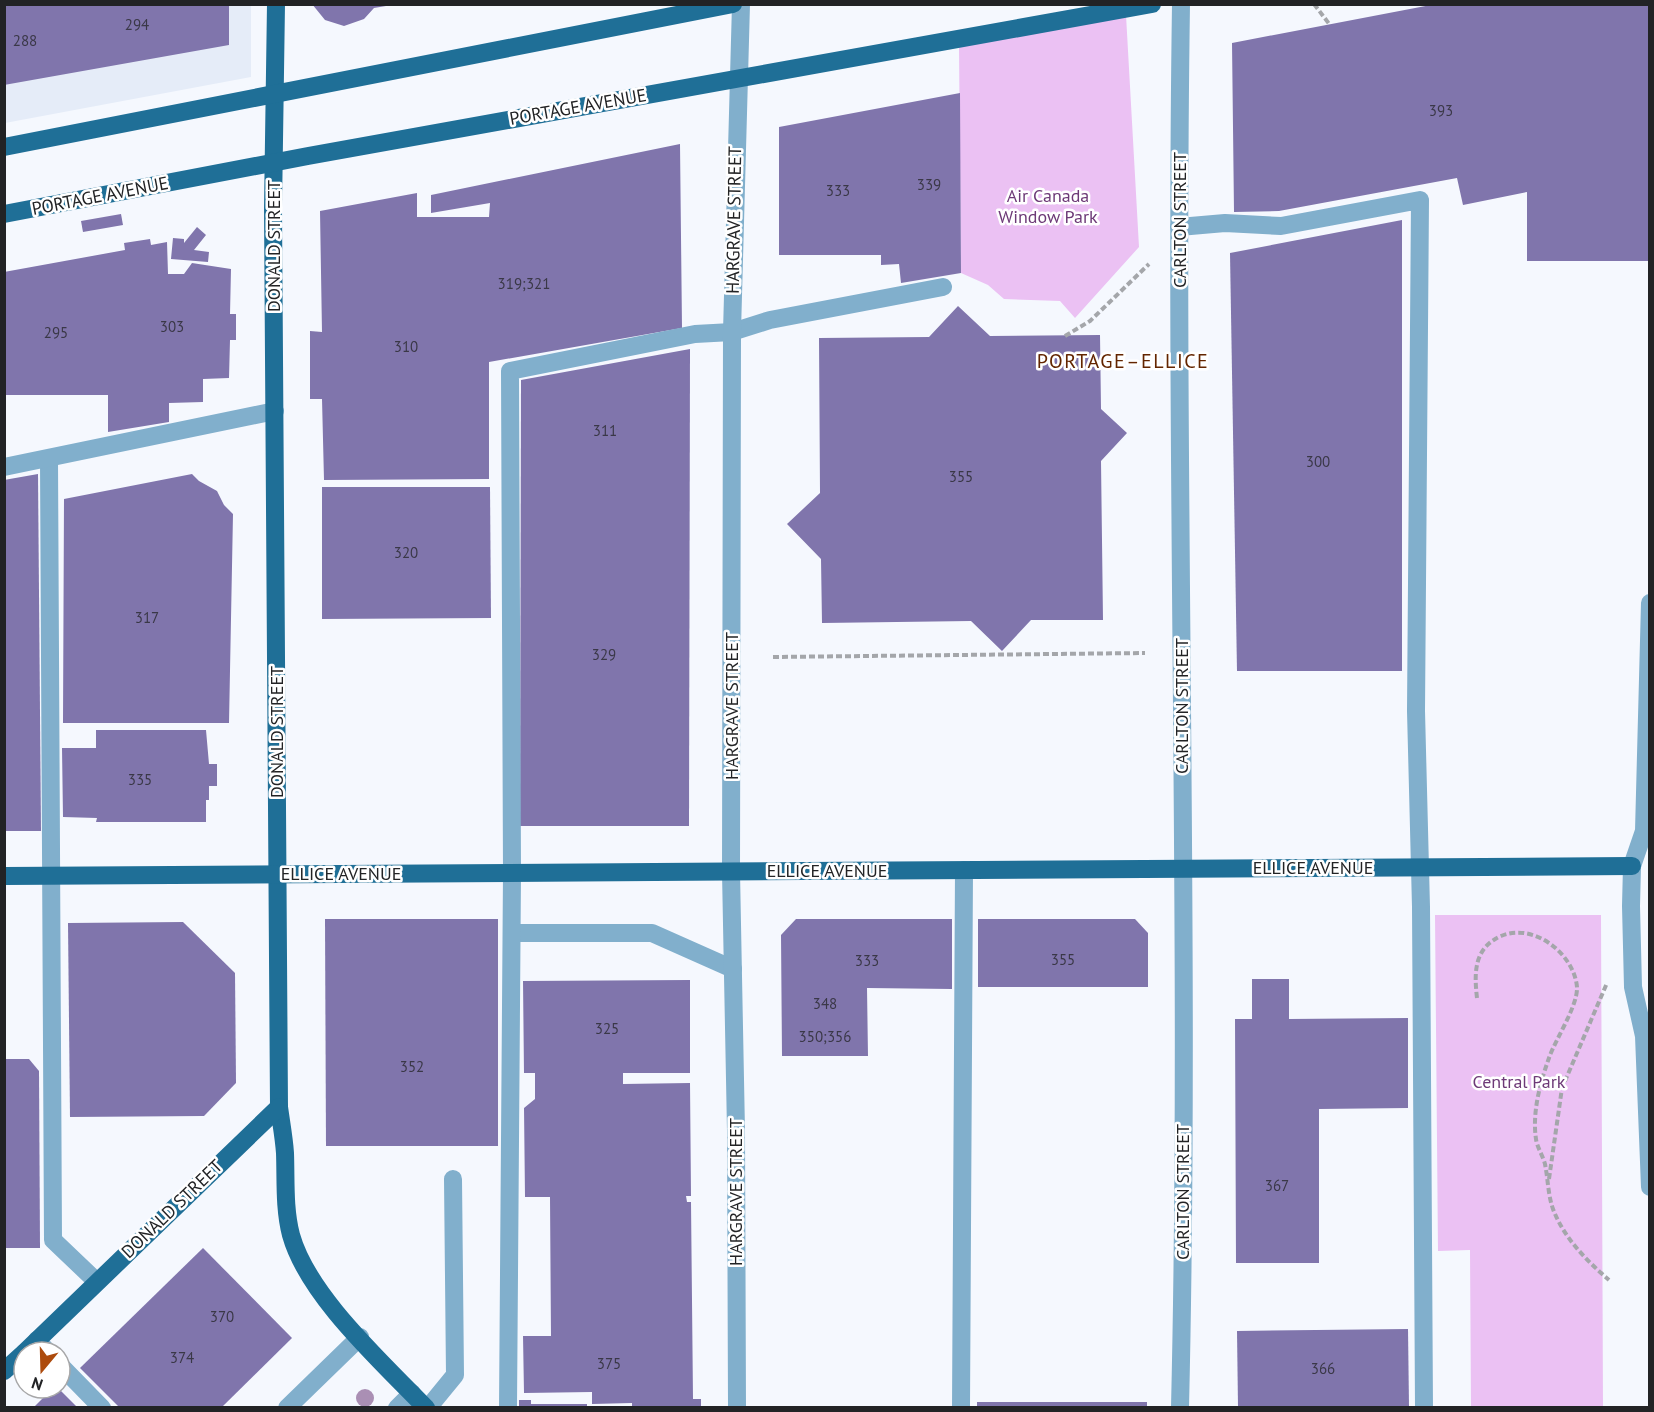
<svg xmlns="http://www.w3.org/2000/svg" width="1654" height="1412" font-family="'PT Sans',sans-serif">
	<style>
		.built { fill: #e5ecf8 }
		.green { fill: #ebc1f3 }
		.building { fill: #8075ac }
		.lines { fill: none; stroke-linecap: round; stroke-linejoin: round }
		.path { stroke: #a4a6aa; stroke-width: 4; stroke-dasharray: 6 3; stroke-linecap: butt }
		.minor { stroke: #81afcc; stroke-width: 18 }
		.major { stroke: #1f6f97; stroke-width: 18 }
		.tree { fill: #aa8fb4 }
		.labels { text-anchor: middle; stroke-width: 5; stroke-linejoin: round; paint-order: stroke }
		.number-label { font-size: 15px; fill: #3a3847 }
		.street-label { font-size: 18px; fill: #222325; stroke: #fff }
		.park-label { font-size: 18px; fill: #6d3977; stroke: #fff }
		.neighbourhood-label { font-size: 20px; letter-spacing: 1.5px; fill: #632500; stroke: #fff }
	</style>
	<rect width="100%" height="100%" fill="#f5f8fe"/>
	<!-- built -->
	<path class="built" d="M 5,5 L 251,5 L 251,77 L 5,123 Z"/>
	<!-- green -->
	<g class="green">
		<path d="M 1126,15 L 1139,247 L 1075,318 L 1060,301 L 1004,299 L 988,285 L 961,273 L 959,47 Z"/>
		<path d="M 1435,915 L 1601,915 L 1603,1407 L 1471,1407 L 1470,1250 L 1438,1251 Z"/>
	</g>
	<!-- building -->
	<g class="building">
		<path d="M 4,4 L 229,4 L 229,45 L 4,85 Z"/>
		<path d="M 312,4 L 386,4 L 386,6 L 374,8 L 364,19 L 344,26 L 325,20 Z"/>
		<path d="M 1436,4 L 1650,4 L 1650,261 L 1527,261 L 1527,192 L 1463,205 L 1457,178 L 1279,211 L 1234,212 L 1232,43 Z"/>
		<path d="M 960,93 L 961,273 L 901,283 L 899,264 L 881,265 L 881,255 L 779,255 L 779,127 Z"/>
		<path d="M 680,144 L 682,328 L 489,362 L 489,479 L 324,480 L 322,399 L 310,399 L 310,331 L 322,332 L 320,211 L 417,193 L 417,217 L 489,217 L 490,203 L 431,213 L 431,195 Z"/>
		<path d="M 121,214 L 123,225 L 83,232 L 81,221 Z"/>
		<path d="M 1402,220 L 1402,671 L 1237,671 L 1230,253 Z"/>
		<path d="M 197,227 L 206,235 L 194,250 L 209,252 L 208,262 L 171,259 L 173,238 L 184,239 L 184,243 Z"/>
		<path d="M 150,239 L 151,245 L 167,242 L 168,274 L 184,274 L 192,263 L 231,269 L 230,314 L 236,314 L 236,340 L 230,340 L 229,378 L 203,379 L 203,402 L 169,403 L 169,422 L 108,432 L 108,395 L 4,395 L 4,272 L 125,250 L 124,243 Z"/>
		<path d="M 958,306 L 990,336 L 1100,335 L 1101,409 L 1127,433 L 1101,461 L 1103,620 L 1031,620 L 1002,651 L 971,621 L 822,623 L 821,559 L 787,524 L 820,493 L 819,338 L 929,337 Z"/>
		<path d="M 690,349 L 689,826 L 520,826 L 521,380 Z"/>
		<path d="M 38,474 L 41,831 L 4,831 L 4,480 Z"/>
		<path d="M 192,474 L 199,481 L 217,491 L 224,505 L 233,514 L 229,723 L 63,723 L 64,499 Z"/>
		<path d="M 322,487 L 490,487 L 491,618 L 322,619 Z"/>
		<path d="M 96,730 L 206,730 L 209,764 L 217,764 L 217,786 L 209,786 L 209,800 L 206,800 L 206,822 L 96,822 L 97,818 L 63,817 L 62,748 L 96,748 Z"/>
		<path d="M 325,919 L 498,919 L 498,1146 L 326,1146 Z"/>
		<path d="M 796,919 L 952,919 L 952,989 L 867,988 L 868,1056 L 782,1056 L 781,935 Z"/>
		<path d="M 978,919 L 1135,919 L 1148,933 L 1148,987 L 978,987 Z"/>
		<path d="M 183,922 L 235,973 L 236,1083 L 204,1116 L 70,1117 L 68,923 Z"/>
		<path d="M 1252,979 L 1289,979 L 1289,1019 L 1408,1018 L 1408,1108 L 1319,1109 L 1319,1263 L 1236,1263 L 1235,1019 L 1252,1019 Z"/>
		<path d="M 690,980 L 690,1073 L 623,1073 L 623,1084 L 690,1083 L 691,1196 L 686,1196 L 687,1202 L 691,1202 L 693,1399 L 701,1399 L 701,1407 L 632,1407 L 632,1403 L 592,1404 L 592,1392 L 524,1393 L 523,1336 L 551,1336 L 550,1197 L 525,1197 L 524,1108 L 535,1099 L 535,1073 L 524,1073 L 523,981 Z"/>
		<path d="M 4,1059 L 29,1059 L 39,1071 L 40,1248 L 4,1248 Z"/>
		<path d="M 203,1248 L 292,1338 L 222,1407 L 119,1407 L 80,1368 Z"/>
		<path d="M 1408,1329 L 1409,1407 L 1238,1407 L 1237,1331 Z"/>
		<path d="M 53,1388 L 58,1388 L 77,1407 L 34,1407 Z"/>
		<path d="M 519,1400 L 531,1400 L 531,1404 L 587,1404 L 587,1407 L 519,1407 Z"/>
		<rect x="977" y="1402" width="170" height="5"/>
	</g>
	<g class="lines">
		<!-- path -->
		<g class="path">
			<path d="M 1314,4 L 1330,25"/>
			<path d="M 1065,336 L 1090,321 L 1149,264"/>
			<path d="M 773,657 L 1145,653"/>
			<path d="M 1477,998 C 1474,972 1474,948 1501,936 C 1534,922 1574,954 1577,987 C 1578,1006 1555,1040 1549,1058 C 1540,1083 1532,1113 1536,1139 C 1537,1147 1543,1156 1545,1164 C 1548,1179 1548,1195 1553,1209 C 1564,1238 1586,1260 1609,1280"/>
			<path d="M 1549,1179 L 1562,1088 L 1607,983"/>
		</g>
		<!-- minor -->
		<g class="minor">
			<path d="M 1179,227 L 1225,223 L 1281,226 L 1420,200 L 1416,711 L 1421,907 L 1424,1408"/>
			<path d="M 49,459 L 53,1240 L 96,1281"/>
			<path d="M 4,467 L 275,411"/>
			<path d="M 1650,603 L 1644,831 L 1632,866 L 1631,906 L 1633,987 L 1644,1036 L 1650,1187"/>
			<path d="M 512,933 L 652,933 L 733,969"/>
			<path d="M 37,1340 L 48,1352"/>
			<path d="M 60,1365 L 102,1408"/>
			<path d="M 287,1408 L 360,1337"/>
			<path d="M 397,1408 L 412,1393"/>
			<path d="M 428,1408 L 455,1375 L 453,1179"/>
			<path d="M 508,1408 L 512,873 L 510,371 L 695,334 L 732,332 L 770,320 L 943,287"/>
			<path d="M 737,1408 L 736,1131 L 731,872 L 732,332 L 741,4"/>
			<path d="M 961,1408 L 964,870"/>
			<path d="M 1180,1408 C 1191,940 1174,472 1181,4"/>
		</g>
		<!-- major -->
		<g class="major">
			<path d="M 276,4 L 273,208 L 279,1107 C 281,1122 284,1138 285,1153 C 286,1180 284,1208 291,1235 C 308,1296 382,1362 426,1408"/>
			<path d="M 4,147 L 733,4"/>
			<path d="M 4,214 L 308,156 L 1152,4"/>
			<path d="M 4,876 L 1632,866"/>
			<path d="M 25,1352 L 279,1107"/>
			<path d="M 4,1371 L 24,1353"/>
		</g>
	</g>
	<!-- trees -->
	<circle class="tree" cx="365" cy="1398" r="9"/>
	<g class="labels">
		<!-- number labels -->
		<g class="number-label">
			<text x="137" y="30">294</text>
			<text x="25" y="46">288</text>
			<text x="1441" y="116">393</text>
			<text x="929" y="190">339</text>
			<text x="838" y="196">333</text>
			<text x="524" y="289">319;321</text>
			<text x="172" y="332">303</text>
			<text x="56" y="338">295</text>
			<text x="406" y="352">310</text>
			<text x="605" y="436">311</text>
			<text x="1318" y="467">300</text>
			<text x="961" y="482">355</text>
			<text x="406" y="558">320</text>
			<text x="147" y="623">317</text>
			<text x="604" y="660">329</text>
			<text x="140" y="785">335</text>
			<text x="1063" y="965">355</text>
			<text x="867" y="966">333</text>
			<text x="825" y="1009">348</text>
			<text x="607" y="1034">325</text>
			<text x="825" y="1042">350;356</text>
			<text x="412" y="1072">352</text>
			<text x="1277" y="1191">367</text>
			<text x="222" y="1322">370</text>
			<text x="182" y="1363">374</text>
			<text x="609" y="1369">375</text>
			<text x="1323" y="1374">366</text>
		</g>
		<!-- street labels -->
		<g class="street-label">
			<text transform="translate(578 107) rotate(-10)" y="6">PORTAGE AVENUE</text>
			<text transform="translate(100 196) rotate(-11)" y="6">PORTAGE AVENUE</text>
			<text transform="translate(734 220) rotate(-89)" y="6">HARGRAVE STREET</text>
			<text transform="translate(1180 220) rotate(-90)" y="6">CARLTON STREET</text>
			<text transform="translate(274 246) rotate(-90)" y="6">DONALD STREET</text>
			<text transform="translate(732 706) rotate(-90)" y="6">HARGRAVE STREET</text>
			<text transform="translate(1182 706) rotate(-90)" y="6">CARLTON STREET</text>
			<text transform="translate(277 732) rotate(-90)" y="6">DONALD STREET</text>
			<text x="1313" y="874">ELLICE AVENUE</text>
			<text x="827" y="877">ELLICE AVENUE</text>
			<text x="341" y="880">ELLICE AVENUE</text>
			<text transform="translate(736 1192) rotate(-90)" y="6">HARGRAVE STREET</text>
			<text transform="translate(1183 1192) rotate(-90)" y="6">CARLTON STREET</text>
			<text transform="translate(172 1209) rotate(-44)" y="6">DONALD STREET</text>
		</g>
		<!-- park labels -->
		<g class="park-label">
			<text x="1048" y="202">Air Canada<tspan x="1048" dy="21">Window Park</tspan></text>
			<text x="1519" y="1088">Central Park</text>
		</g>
		<!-- neighbourhood labels -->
		<g class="neighbourhood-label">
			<text x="1123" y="368">PORTAGE–ELLICE</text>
		</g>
	</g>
	<!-- border -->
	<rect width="1654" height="1412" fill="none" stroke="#222325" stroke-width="12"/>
	<!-- north arrow -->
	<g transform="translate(42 1370) rotate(199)"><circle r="28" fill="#ffffff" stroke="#a7a7a8" stroke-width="1.5"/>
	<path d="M0-4.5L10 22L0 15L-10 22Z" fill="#ad4b0d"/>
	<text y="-9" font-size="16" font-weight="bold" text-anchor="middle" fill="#222325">N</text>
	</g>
</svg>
